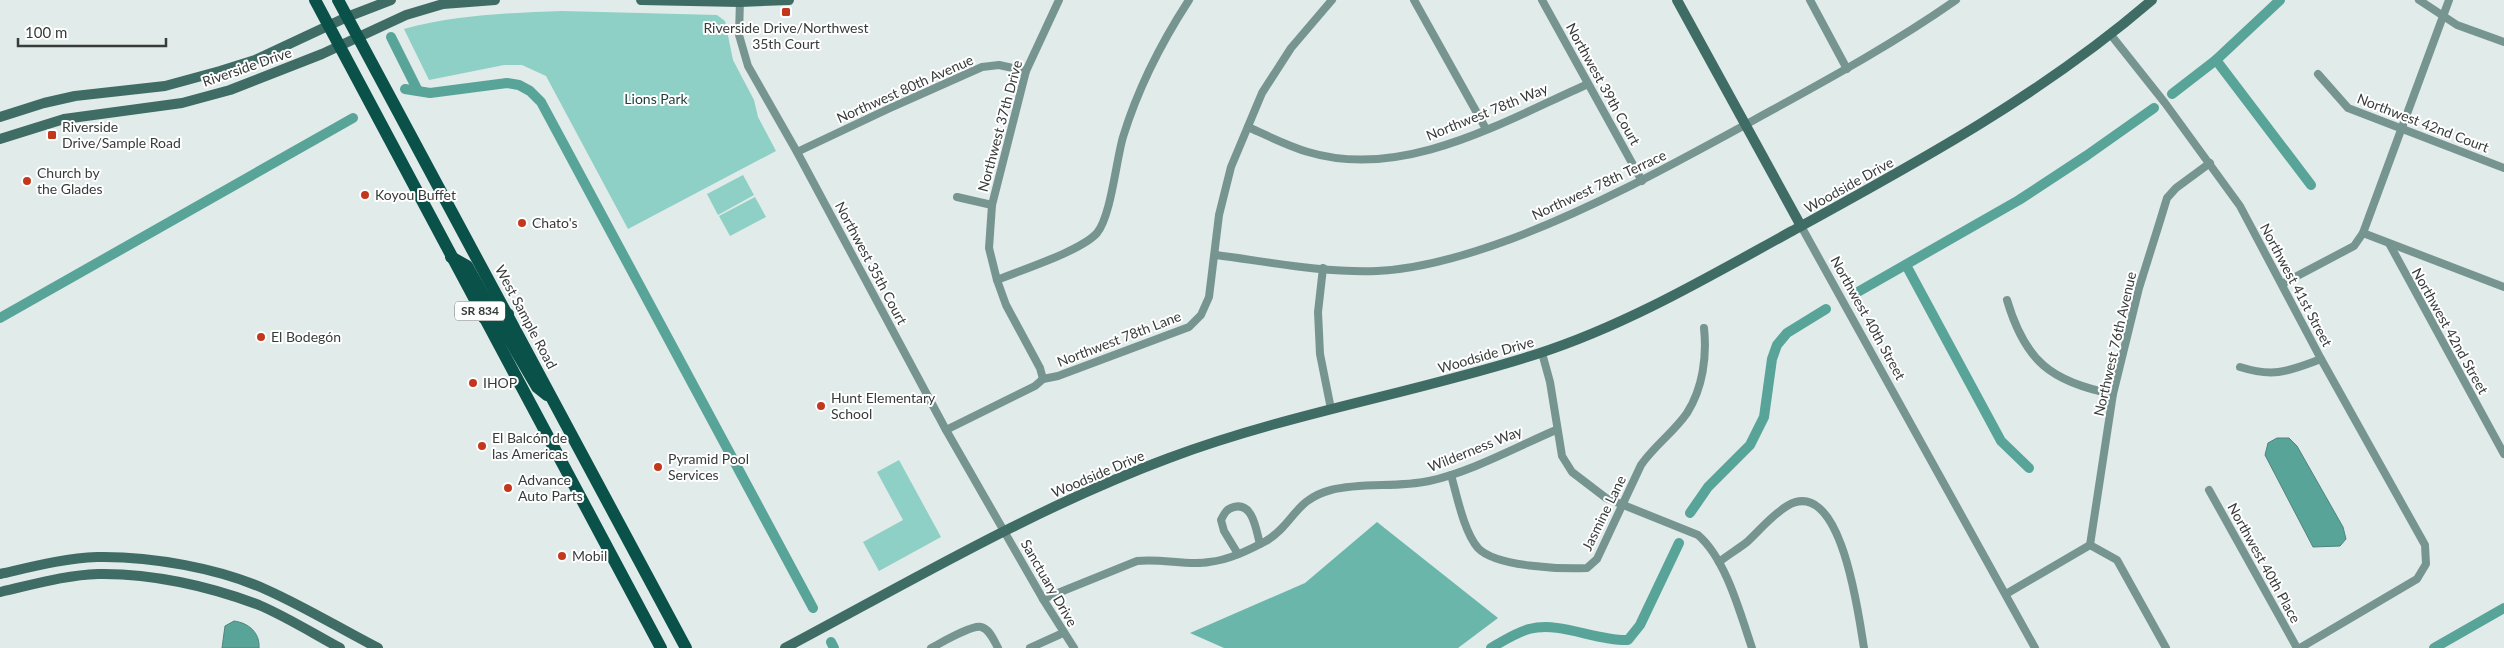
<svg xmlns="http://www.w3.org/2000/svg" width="2504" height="648" font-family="Lato,sans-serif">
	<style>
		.green { fill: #8ed0c5 }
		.forest { fill: #6ab6ab }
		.water { fill: #58a499; stroke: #4e857d }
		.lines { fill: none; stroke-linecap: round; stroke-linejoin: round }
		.canal { stroke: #58a499; stroke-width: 10 }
		.street { stroke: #779590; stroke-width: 8 }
		.secondary { stroke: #3f6d66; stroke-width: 10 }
		.primary { stroke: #0a5149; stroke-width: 12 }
		.poi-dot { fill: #c3381c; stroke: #fff; stroke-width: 2 }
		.labels { text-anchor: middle; stroke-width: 4; stroke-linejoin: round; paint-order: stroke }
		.shield { fill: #fff; stroke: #737676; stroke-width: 1 }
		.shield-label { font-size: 12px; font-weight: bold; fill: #373c3b }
		.poi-label { font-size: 14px; fill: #373c3b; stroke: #fff; text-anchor: start }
		.street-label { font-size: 14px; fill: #373c3b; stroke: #fff }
		.park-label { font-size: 14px; fill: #1e423d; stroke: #fff }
	</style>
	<rect width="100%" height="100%" fill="#e1ebe9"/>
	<!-- green -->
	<g class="green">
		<path d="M 562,11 L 717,15 L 725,21 L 733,60 L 754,100 L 758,117 L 776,151 L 628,229 L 546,76 L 522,65 L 504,65 L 429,80 L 404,29 C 456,15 508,13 562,11 Z"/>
		<path d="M 743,175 L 754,195 L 718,215 L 707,194 Z"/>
		<path d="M 755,197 L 766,217 L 730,236 L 719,216 Z"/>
		<path d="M 899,460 L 941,537 L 879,571 L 863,542 L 903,520 L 877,472 Z"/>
	</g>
	<!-- forest -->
	<path class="forest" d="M 1377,522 L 1498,618 L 1458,648 L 1224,648 L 1190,633 L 1305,583 Z"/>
	<!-- water -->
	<g class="water">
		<path d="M 2277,438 L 2289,438 L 2297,446 L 2343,527 L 2346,539 L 2340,546 L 2313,547 L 2265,455 L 2268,443 Z"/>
		<path d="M 234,621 C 249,623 260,633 259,648 L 222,648 L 225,626 Z"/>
	</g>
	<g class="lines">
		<!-- canal -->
		<g class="canal">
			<path d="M 391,37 L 418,91"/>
			<path d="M 2216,60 L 2311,185"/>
			<path d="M 405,89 L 430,93 L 507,83 L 519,85 L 530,91 L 541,102 L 813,608"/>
			<path d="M 2172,94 L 2216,60 L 2280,0"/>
			<path d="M 1906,265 L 2001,441 L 2029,468"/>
			<path d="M 1856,293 L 2019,200 L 2086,156 L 2154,108"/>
			<path d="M 0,318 L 353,118"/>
			<path d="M 1690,513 L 1708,487 L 1750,445 L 1764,417 L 1772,359 L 1777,345 L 1787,333 L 1826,309"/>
			<path d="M 831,642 L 834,648"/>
			<path d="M 1491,648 C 1503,641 1515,633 1529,629 C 1561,621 1595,641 1628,640 L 1640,625 L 1679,543"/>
			<path d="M 2434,648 L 2504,608"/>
		</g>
		<!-- street -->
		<g class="street">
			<path d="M 740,0 L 739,35 L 748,66 L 797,152 L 946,430 L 1043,599 L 1074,648"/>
			<path d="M 1414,0 L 1486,129"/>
			<path d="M 1542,0 L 1642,181"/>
			<path d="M 1810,0 L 1847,69"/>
			<path d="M 2419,0 L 2457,25 L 2504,42"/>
			<path d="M 2111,35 L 2165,103 L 2240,206 L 2321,359 L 2425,545 L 2426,564 L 2417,579 L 2300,648"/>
			<path d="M 2318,74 L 2348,108 L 2504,168"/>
			<path d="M 1248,127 C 1268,136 1288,146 1308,152 C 1404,181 1504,121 1588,84"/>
			<path d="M 797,152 L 888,109 L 982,67 L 999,65 L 1026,71"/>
			<path d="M 957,197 L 992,205"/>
			<path d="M 1801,226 L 2035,648"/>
			<path d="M 2363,233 L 2504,287"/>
			<path d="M 2390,245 L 2504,454"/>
			<path d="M 1216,255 C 1269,262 1324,273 1377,271 C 1422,269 1468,255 1511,239 C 1596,207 1675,163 1754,120 C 1823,82 1892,45 1956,0"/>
			<path d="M 1323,268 L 1318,312 L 1320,354 L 1331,409"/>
			<path d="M 997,280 C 1021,270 1081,251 1097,233 C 1111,216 1116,161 1123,137 C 1138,88 1161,43 1189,0"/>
			<path d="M 2282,284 L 2354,246 L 2363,233 L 2449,0"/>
			<path d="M 2007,300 C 2025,361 2051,382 2113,394"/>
			<path d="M 1542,353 L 1550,382 L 1562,456 L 1572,472 L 1606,498 L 1698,535 C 1726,559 1740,613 1752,648"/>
			<path d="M 2240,367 C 2275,378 2288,371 2321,359"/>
			<path d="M 1043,379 L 1040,368 L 1006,305 L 997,280 L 989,248 L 992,205 L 1026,71 L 1059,0"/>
			<path d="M 946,430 L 1035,386 L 1043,379 L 1058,376 L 1189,327 L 1201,315 L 1209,297 L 1219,215 L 1231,167 L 1262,93 L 1291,48 L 1332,0"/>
			<path d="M 1451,475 C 1457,496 1464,532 1478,548 C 1496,567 1560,569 1587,568 L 1597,559 L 1641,465 C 1654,446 1674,432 1687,413 C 1703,388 1707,356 1704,328"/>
			<path d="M 2209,490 L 2297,648"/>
			<path d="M 2090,545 L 2113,394 L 2139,288 L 2160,221 L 2167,198 L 2176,188 L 2210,163"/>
			<path d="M 2090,545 L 2117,560 L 2166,648"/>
			<path d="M 1238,554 L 1224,531 L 1221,520 C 1224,514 1226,509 1234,507 C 1253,502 1256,530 1260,544"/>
			<path d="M 1719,562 C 1728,555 1738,549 1747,542 C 1760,530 1772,515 1787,506 C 1842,473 1859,619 1864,648"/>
			<path d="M 2006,594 L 2090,545"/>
			<path d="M 1043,599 L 1137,561 C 1161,558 1188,566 1209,562 C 1229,560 1249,550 1266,541 C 1293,525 1295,499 1331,490 C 1363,482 1397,488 1429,481 C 1471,472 1516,447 1556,430"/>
			<path d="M 931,648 C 941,643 971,625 981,627 C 990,629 994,641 998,648"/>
			<path d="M 1030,648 L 1063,633"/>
		</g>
		<!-- secondary -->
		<g class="secondary">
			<path d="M 641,0 L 740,2 L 789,0"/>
			<path d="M 1677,0 L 1801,226"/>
			<path d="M 0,117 L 44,103 L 75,96 L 165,86 L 220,71 L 255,60 L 347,17 L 391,0"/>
			<path d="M 0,139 L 64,119 L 182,103 L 230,90 L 322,54 L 406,15 L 443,4 L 495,0"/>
			<path d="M 0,574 C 31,567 65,558 97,557 C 150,556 219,568 267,590 C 305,607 341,629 378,648"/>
			<path d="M 0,592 C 32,585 65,575 98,574 C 151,573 209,586 259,605 C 287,617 314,634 340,648"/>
			<path d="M 785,648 C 911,581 1035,508 1169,458 C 1289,413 1416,393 1537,354 C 1627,325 1710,276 1792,231 C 1918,162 2043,94 2152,0"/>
		</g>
		<!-- primary -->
		<g class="primary">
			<path d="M 315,0 L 661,648"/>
			<path d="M 338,0 L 686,648"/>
			<path d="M 451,257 L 467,266 L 490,307 L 508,314"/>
			<path d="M 484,318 L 502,327 L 537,387 L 547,395"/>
		</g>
	</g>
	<!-- markers -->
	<g class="poi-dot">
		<rect x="781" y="7" width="10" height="10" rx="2.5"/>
		<rect x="47" y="130" width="10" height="10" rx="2.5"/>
		<circle cx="27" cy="181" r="5"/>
		<circle cx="365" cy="195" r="5"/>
		<circle cx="522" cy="223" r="5"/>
		<circle cx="261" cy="337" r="5"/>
		<circle cx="473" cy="383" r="5"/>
		<circle cx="821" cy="406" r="5"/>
		<circle cx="482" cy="446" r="5"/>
		<circle cx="658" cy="467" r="5"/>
		<circle cx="508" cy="488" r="5"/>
		<circle cx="562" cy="556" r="5"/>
	</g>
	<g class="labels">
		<!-- shield labels -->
		<rect class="shield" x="455" y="301.5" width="50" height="19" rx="4"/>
		<g class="shield-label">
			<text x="480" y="315">SR 834</text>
		</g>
		<!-- poi labels -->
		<g class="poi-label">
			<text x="786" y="33" text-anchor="middle">Riverside Drive/Northwest<tspan x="786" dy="16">35th Court</tspan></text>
			<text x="62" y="132">Riverside<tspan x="62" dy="16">Drive/Sample Road</tspan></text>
			<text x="37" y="178">Church by<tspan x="37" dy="16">the Glades</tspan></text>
			<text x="375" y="200">Koyou Buffet</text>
			<text x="532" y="228">Chato's</text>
			<text x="271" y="342">El Bodegón</text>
			<text x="483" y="388">IHOP</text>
			<text x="831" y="403">Hunt Elementary<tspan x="831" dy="16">School</tspan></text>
			<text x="492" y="443">El Balcón de<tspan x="492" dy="16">las Americas</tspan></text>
			<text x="668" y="464">Pyramid Pool<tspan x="668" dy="16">Services</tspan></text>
			<text x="518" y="485">Advance<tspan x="518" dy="16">Auto Parts</tspan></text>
			<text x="572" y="561">Mobil</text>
		</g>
		<!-- street labels -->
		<g class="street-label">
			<text transform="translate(247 67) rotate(-19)" y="5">Riverside Drive</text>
			<text transform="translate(1603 84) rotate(61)" y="5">Northwest 39th Court</text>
			<text transform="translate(905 89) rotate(-24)" y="5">Northwest 80th Avenue</text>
			<text transform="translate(1487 112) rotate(-22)" y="5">Northwest 78th Way</text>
			<text transform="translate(2423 123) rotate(21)" y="5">Northwest 42nd Court</text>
			<text transform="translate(1000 126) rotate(-75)" y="5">Northwest 37th Drive</text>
			<text transform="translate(1599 185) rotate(-25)" y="5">Northwest 78th Terrace</text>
			<text transform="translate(1849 185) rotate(-29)" y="5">Woodside Drive</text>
			<text transform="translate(871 263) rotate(62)" y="5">Northwest 35th Court</text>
			<text transform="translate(2296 285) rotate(62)" y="5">Northwest 41st Street</text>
			<text transform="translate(526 317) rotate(62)" y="5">West Sample Road</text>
			<text transform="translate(1868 318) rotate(61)" y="5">Northwest 40th Street</text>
			<text transform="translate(2450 331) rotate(61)" y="5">Northwest 42nd Street</text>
			<text transform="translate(1119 339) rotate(-21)" y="5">Northwest 78th Lane</text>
			<text transform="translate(2115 344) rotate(-77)" y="5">Northwest 76th Avenue</text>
			<text transform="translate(1486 355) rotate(-16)" y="5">Woodside Drive</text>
			<text transform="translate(1475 449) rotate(-22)" y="5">Wilderness Way</text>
			<text transform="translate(1098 474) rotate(-23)" y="5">Woodside Drive</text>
			<text transform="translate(1604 513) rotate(-64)" y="5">Jasmine Lane</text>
			<text transform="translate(2264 563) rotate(61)" y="5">Northwest 40th Place</text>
			<text transform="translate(1049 583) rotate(60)" y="5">Sanctuary Drive</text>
		</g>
		<!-- park labels -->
		<g class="park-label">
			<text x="656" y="104">Lions Park</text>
		</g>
	</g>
	<!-- scale -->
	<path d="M18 38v8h148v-8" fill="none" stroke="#373c3b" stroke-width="2.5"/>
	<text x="25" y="38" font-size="15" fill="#373c3b" stroke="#ffffff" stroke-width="4" paint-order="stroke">100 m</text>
</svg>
